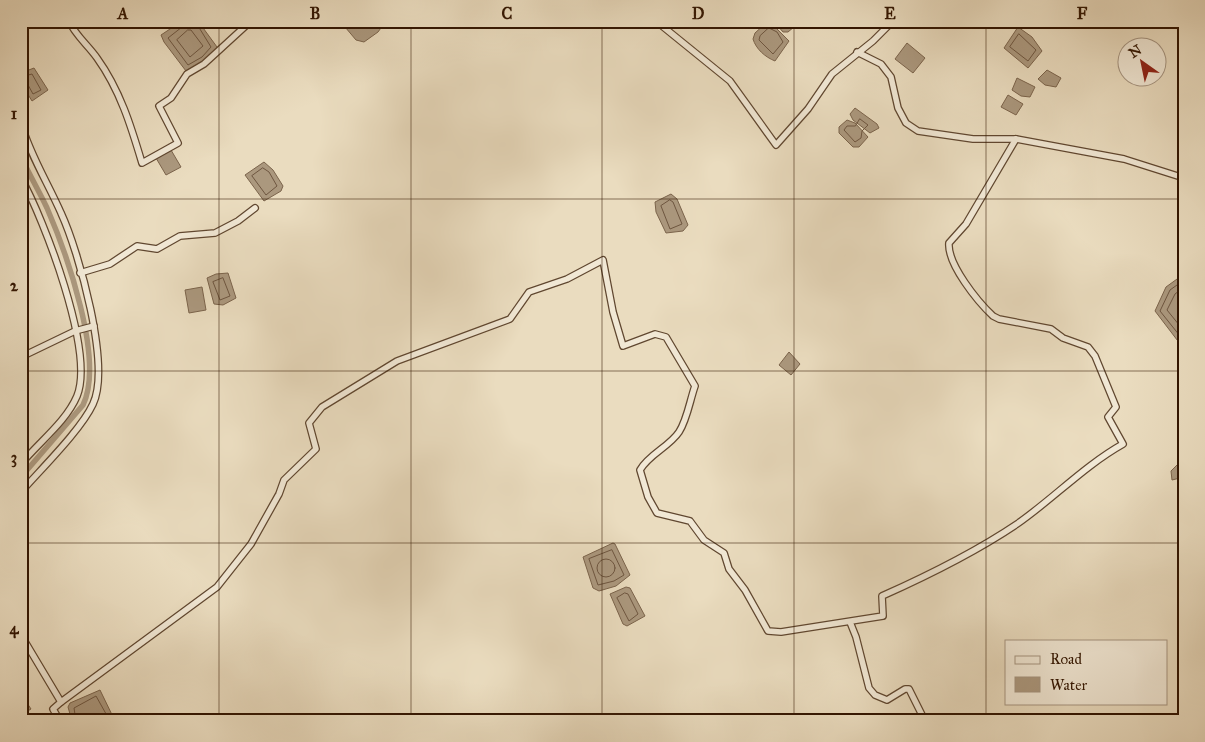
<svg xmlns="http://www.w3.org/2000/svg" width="1205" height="742" font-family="'IM FELL Great Primer',serif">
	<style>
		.water { fill: #ab987e; stroke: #7b644c }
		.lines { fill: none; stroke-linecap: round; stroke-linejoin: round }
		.shore { stroke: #6e5640; stroke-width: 1 }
		.canal { stroke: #ab987e; stroke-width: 5.5 }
		.minor-casing { stroke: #604730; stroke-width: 8 }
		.minor { stroke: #f1e8d5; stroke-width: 5.5 }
		.grid { fill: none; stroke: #321501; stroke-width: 1; stroke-opacity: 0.55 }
		.neatline { fill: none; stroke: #321501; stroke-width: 2 }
		.grid-label { font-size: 16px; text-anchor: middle; font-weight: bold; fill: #321501 }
	</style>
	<rect width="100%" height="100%" fill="#eadcbf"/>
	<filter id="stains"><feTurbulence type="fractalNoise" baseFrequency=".004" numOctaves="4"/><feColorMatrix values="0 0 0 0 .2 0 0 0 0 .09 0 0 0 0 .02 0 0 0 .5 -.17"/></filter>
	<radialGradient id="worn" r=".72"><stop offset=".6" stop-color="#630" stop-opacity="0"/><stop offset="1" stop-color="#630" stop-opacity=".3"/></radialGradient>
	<!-- water -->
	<g class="water">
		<path d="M 182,21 L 198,21 L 217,47 C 213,58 197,68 186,71 L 164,42 L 161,35 Z"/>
		<path d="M 340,21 L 386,21 L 378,32 L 364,42 L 356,40 Z"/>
		<path d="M 777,21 L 801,21 L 788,32 L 783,32 L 777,25 Z"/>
		<path d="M 766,23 L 772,24 L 789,41 L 775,61 C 765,57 756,49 753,39 L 755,33 Z"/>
		<path d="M 1018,27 L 1032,37 L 1042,51 L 1028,68 L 1004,48 Z"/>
		<path d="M 907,43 L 925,58 L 913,73 L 895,59 Z"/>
		<path d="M 34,68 L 48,90 L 32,101 L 21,83 L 21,73 Z"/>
		<path d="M 1047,70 L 1061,78 L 1056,87 L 1045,85 L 1038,79 Z"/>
		<path d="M 1017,78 L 1035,87 L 1030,97 L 1021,96 L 1012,90 Z"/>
		<path d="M 1008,95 L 1023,104 L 1016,115 L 1001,107 Z"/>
		<path d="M 855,108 L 877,124 L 879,128 L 870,133 L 853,120 L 850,114 Z"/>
		<path d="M 847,120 L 855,123 L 868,137 L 859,147 L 853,147 L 839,133 L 839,127 Z"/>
		<path d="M 171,150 L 181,167 L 166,175 L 156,158 Z"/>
		<path d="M 264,162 L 273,170 L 283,186 L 281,191 L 264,201 L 245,175 Z"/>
		<path d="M 671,194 L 677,199 L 688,225 L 683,231 L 666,233 L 656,212 L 655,202 Z"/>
		<path d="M 228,273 L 236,298 L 223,305 L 214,304 L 207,278 L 216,274 Z"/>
		<path d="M 1184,274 L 1184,349 L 1155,311 L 1166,287 Z"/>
		<path d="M 202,287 L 206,310 L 189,313 L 185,290 Z"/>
		<path d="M 789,352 L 800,364 L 791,375 L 779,365 Z"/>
		<path d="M 1178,464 L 1184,466 L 1184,477 L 1172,480 L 1171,471 Z"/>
		<path d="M 613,543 L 615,544 L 630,575 L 616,586 L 599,591 L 593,588 L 583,557 Z"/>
		<path d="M 626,587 L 630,588 L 645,616 L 627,626 L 623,624 L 610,594 Z"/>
		<path d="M 100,690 L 115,721 L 72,721 L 68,707 L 70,703 Z"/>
		<path d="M 21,694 L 31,709 L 21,715 Z"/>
	</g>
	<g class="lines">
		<!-- shore -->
		<g class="shore">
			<path d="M 184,21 L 182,27 L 168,38 L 188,65 L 202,57 L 211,47 L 195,21"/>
			<path d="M 769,28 L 777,32 L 783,42 L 773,54 L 759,40 L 760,36 Z"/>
			<path d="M 188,30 L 191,30 L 203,46 L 190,57 L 177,40 Z"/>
			<path d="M 1019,34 L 1036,50 L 1028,61 L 1010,47 Z"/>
			<path d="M 21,77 L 32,74 L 41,90 L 33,94 L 27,83 L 21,82"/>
			<path d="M 860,119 L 868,125 L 862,131 L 861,138 L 855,142 L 844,130 L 847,126 L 855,126 Z"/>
			<path d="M 263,168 L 269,172 L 277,186 L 266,195 L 252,176 Z"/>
			<path d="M 670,200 L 673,202 L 682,224 L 670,229 L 661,206 Z"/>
			<path d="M 223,278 L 230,296 L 220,300 L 213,282 Z"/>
			<path d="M 1184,280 L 1170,290 L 1160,311 L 1184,341"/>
			<path d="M 1184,287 L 1175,294 L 1167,310 L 1184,331"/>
			<path d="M 612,550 L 624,575 L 614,581 L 598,585 L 589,559 Z"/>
			<circle cx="606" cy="568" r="9"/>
			<path d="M 625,593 L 628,594 L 638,614 L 629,621 L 617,598 Z"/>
			<path d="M 76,721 L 74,708 L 96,696 L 110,721"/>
		</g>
		<!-- canal -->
		<path class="canal" d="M 21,157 C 29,174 39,191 47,208 C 66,252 105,360 83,405 L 21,477"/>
		<!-- minor casing -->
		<g class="minor-casing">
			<g id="minor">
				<path d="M 69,21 C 75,35 88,45 97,58 C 120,90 131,126 142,163 L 178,143 L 159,106 L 171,98 L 187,74 L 204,64 L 251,21"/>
				<path d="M 656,21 L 730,81 L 776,145 L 808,109 L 832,74 L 873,41 L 893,21"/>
				<path d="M 857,52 L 881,64 L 891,77 L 898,108 L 906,123 L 918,131 L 973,139 L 1016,139 L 1124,159 L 1184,178"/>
				<path d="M 21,123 C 30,155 48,183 61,213 C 79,252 111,366 93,404 C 81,430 41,469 21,492"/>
				<path d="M 21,178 C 44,219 95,352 77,396 C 66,422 39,442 21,464"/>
				<path d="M 80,273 L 110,264 L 137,246 L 157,249 L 180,236 L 215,233 L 238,221 L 255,208"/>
				<path d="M 21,357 L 75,331 L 94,326"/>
				<path d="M 850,622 L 856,637 L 869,688 L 875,695 L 887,700 L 905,689 L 909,689 L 925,721"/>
				<path d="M 21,635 L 61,702 L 217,587 L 251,544 L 279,494 L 284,480 L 316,449 L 309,423 L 322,407 L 397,361 L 510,319 L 529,292 L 567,279 L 603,260 L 613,312 L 623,346 L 655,334 L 666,337 L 695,386 C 690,400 687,420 679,432 C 669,447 649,454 640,470 L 648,497 L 657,513 L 690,521 L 704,540 L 724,553 L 729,569 L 745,590 L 768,631 L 781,632 L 883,616 L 882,596 C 929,575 974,553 1017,524 C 1053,499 1084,466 1123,444 L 1108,417 L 1116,407 L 1095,356 L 1088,347 L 1063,338 L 1051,329 L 999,319 L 993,316 C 978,302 947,264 949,243 L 966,224 L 1016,139"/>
				<path d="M 60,721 L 53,709 L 61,702"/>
			</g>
		</g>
		<!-- minor -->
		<use href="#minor" class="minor"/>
	</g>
	<!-- grid -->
	<path class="grid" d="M 219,21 L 219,721M 411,21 L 411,721M 602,21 L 602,721M 794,21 L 794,721M 986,21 L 986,721M 21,199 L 1184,199M 21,371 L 1184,371M 21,543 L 1184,543"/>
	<!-- margin -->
	<rect width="1205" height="742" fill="none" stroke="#eadcbf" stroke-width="55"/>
	<!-- legend -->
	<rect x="1005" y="640" width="162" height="65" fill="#f1e8d5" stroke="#a59480"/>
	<rect x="1015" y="656" width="25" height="8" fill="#f1e8d5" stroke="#a59480"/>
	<text x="1050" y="664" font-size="15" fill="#321501">Road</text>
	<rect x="1015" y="677" width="25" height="15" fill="#ab987e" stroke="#a59480"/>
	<text x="1050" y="690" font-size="15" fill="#321501">Water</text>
	<!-- north arrow -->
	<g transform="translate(1142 62) rotate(327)"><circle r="24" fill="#f1e8d5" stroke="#a59480"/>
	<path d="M0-4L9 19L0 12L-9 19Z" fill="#8f2418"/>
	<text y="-8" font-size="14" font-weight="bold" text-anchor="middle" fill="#321501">N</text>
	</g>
	<rect x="28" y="28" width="1150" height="686" class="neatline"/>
	<g class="grid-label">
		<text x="123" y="19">A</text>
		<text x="315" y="19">B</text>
		<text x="507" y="19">C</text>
		<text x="698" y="19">D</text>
		<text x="890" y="19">E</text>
		<text x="1082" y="19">F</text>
		<text x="14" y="119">1</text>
		<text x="14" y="291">2</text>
		<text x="14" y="463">3</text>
		<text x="14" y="634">4</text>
	</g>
	<rect width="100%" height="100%" filter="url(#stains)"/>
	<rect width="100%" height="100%" fill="url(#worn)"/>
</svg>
